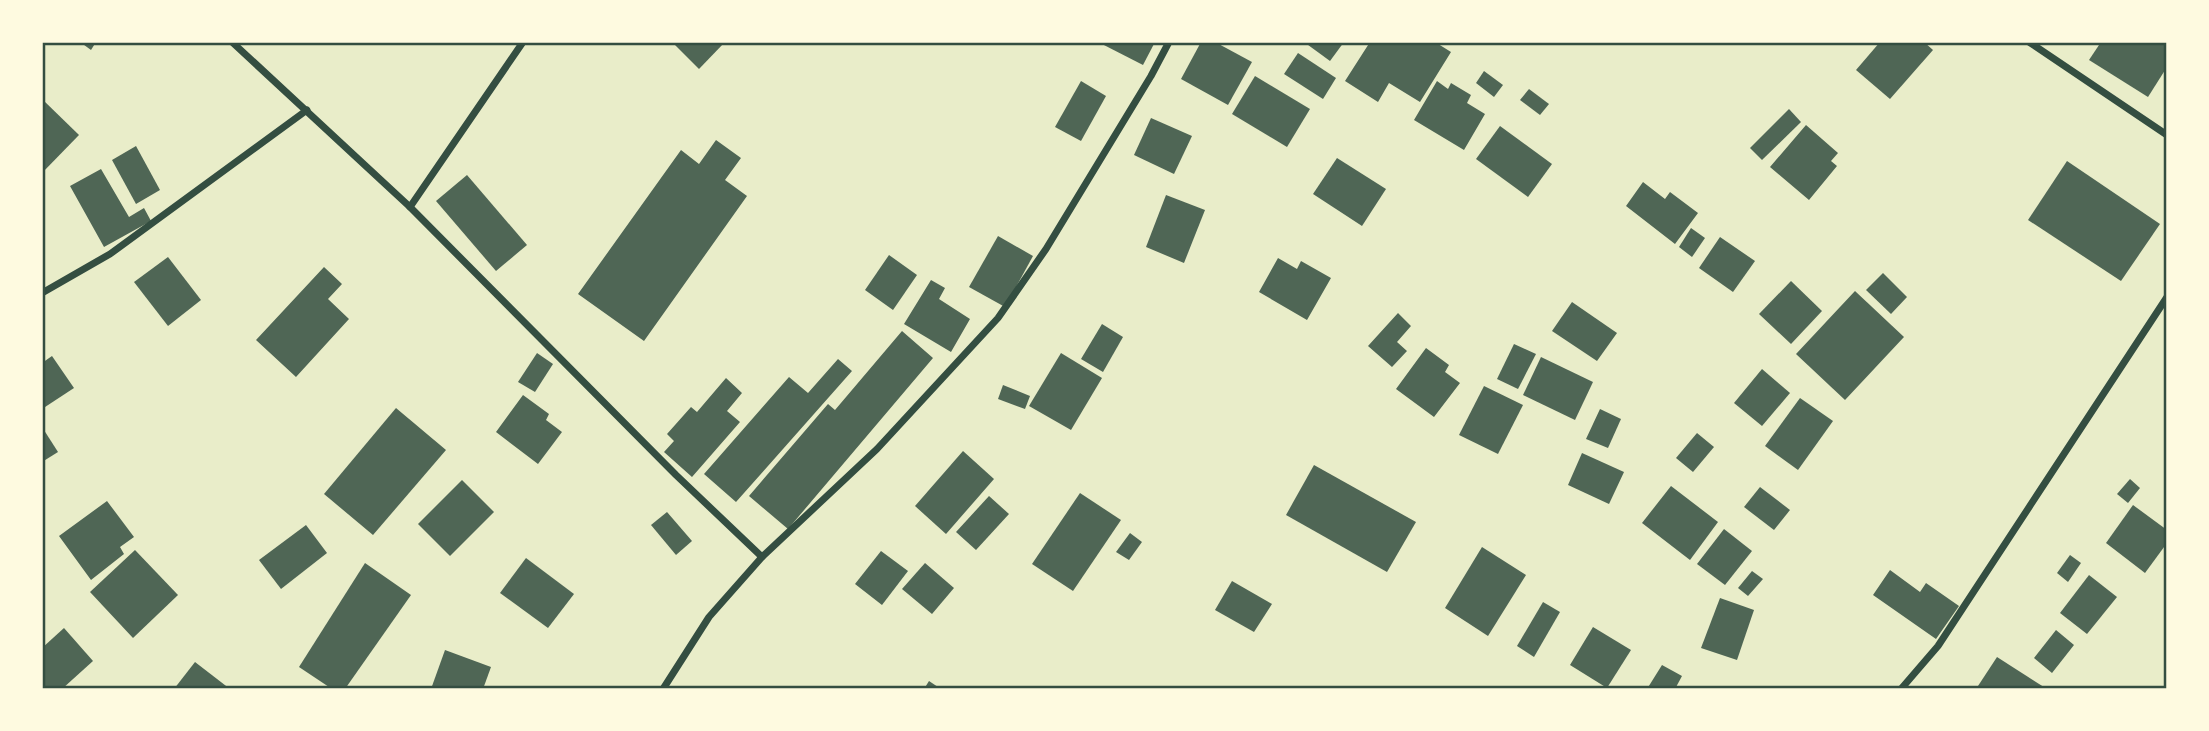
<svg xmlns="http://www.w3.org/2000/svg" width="2209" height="731" font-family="Overpass,sans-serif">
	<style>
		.building { fill: #4f6655 }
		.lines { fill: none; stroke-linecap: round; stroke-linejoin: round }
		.minor { stroke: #344e41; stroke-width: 7 }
		.neatline { fill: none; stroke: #344e41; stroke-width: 2.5 }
	</style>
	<rect width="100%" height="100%" fill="#e9edc9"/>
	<!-- building -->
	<g class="building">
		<path d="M 80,42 L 96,42 L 91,50 Z"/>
		<path d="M 672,42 L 725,42 L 699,69 Z"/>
		<path d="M 1098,42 L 1155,42 L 1143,65 Z"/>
		<path d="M 1201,42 L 1215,42 L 1252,62 L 1228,105 L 1181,79 Z"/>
		<path d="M 1304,42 L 1344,42 L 1330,61 Z"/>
		<path d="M 1370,42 L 1435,42 L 1451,52 L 1420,102 L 1389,83 L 1378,102 L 1345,81 Z"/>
		<path d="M 1880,42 L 1924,42 L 1933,50 L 1890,99 L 1856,70 Z"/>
		<path d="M 2101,42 L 2167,42 L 2167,67 L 2148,97 L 2089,60 Z"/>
		<path d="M 1298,53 L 1336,78 L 1323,99 L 1284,74 Z"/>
		<path d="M 1484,71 L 1503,85 L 1494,97 L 1476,83 Z"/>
		<path d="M 1255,76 L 1310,109 L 1287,147 L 1232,114 Z"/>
		<path d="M 1081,81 L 1106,96 L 1081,141 L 1055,127 Z"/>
		<path d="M 1437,81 L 1448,89 L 1451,83 L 1471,95 L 1467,103 L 1485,114 L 1464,150 L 1414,120 Z"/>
		<path d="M 1529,89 L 1549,104 L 1540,115 L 1520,100 Z"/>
		<path d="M 42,99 L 79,135 L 42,173 Z"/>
		<path d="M 1789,109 L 1801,122 L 1762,160 L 1750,148 Z"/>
		<path d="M 1151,118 L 1192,136 L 1174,174 L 1134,155 Z"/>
		<path d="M 1806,125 L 1838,153 L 1831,161 L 1837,166 L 1809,200 L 1770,167 Z"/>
		<path d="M 1500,126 L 1552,164 L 1528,197 L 1476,159 Z"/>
		<path d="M 716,140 L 741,158 L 725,180 L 747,196 L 644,341 L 578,294 L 681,150 L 699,164 Z"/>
		<path d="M 136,146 L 160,190 L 136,204 L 112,160 Z"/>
		<path d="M 1337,158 L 1386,189 L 1362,226 L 1313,194 Z"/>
		<path d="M 2067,161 L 2160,224 L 2121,281 L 2028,220 Z"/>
		<path d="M 101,169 L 129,217 L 144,208 L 151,221 L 104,247 L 70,186 Z"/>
		<path d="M 467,175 L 527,245 L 496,271 L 436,201 Z"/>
		<path d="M 1643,182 L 1665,199 L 1670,192 L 1698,213 L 1675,244 L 1626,206 Z"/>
		<path d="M 1166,195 L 1205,210 L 1184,263 L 1146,247 Z"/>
		<path d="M 1691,228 L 1705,238 L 1692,257 L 1679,247 Z"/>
		<path d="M 998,236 L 1033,256 L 1005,307 L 969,287 Z"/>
		<path d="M 1720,237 L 1755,261 L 1733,292 L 1699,268 Z"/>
		<path d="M 889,255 L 917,275 L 893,310 L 865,290 Z"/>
		<path d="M 168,257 L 201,300 L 168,326 L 134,282 Z"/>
		<path d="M 1278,258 L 1297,269 L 1301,261 L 1331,278 L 1307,320 L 1259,292 Z"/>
		<path d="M 324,267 L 342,284 L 328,299 L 349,319 L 296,377 L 256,340 Z"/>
		<path d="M 1883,273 L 1907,297 L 1891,314 L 1866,290 Z"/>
		<path d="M 931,280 L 945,288 L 939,299 L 970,319 L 951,352 L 904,324 Z"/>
		<path d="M 1791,281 L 1822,311 L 1791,344 L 1759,314 Z"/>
		<path d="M 1855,291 L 1904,337 L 1845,400 L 1796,354 Z"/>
		<path d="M 1572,302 L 1617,333 L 1597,361 L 1552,331 Z"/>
		<path d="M 1398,313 L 1411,326 L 1397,342 L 1407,351 L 1392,367 L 1368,346 Z"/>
		<path d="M 1102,324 L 1123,337 L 1103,372 L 1081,359 Z"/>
		<path d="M 902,331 L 933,358 L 788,529 L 749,496 L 828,404 L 835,410 Z"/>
		<path d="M 1514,344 L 1536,354 L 1518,389 L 1497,379 Z"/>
		<path d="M 1426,348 L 1449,365 L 1445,372 L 1460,383 L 1434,417 L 1396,389 Z"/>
		<path d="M 537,353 L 553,364 L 535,392 L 518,382 Z"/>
		<path d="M 1061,353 L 1102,378 L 1071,430 L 1029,406 Z"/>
		<path d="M 52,356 L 74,388 L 42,409 L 42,363 Z"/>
		<path d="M 1541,357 L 1593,382 L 1575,420 L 1523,395 Z"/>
		<path d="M 838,359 L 852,371 L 736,502 L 704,474 L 789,377 L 808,393 Z"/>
		<path d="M 1762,369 L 1790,393 L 1762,426 L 1734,403 Z"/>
		<path d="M 726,378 L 742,393 L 727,411 L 740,422 L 692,477 L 664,452 L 674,441 L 667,434 L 691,407 L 697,412 Z"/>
		<path d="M 1003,385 L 1030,396 L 1025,409 L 998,399 Z"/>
		<path d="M 1484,386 L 1523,405 L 1498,454 L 1459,435 Z"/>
		<path d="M 523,395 L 549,414 L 546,420 L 562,432 L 538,464 L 496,432 Z"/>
		<path d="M 1800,398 L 1833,421 L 1798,470 L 1765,446 Z"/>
		<path d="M 396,408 L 446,450 L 373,535 L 324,494 Z"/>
		<path d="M 1600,409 L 1621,419 L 1608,448 L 1586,439 Z"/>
		<path d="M 42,427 L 58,452 L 42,462 Z"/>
		<path d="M 1697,433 L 1714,447 L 1693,472 L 1676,458 Z"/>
		<path d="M 963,451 L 994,479 L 946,534 L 915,506 Z"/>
		<path d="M 1582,453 L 1624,472 L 1609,504 L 1568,485 Z"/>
		<path d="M 1314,465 L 1416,522 L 1387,572 L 1286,515 Z"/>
		<path d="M 2130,479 L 2140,488 L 2128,503 L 2117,494 Z"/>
		<path d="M 462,480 L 494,512 L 450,556 L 418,524 Z"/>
		<path d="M 1671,486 L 1718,522 L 1690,560 L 1642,523 Z"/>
		<path d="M 1760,487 L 1790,510 L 1774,530 L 1744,507 Z"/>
		<path d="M 1080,493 L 1121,520 L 1073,591 L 1032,564 Z"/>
		<path d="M 989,496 L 1009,514 L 976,550 L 956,532 Z"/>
		<path d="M 107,501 L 134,537 L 120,547 L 124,554 L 91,580 L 59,536 Z"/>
		<path d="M 2133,505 L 2167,530 L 2167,543 L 2145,573 L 2106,543 Z"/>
		<path d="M 667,512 L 692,541 L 676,555 L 651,525 Z"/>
		<path d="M 306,525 L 327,553 L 281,589 L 259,560 Z"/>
		<path d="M 1724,529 L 1752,551 L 1725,585 L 1697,564 Z"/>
		<path d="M 1130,533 L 1142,542 L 1129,560 L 1116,552 Z"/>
		<path d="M 1482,547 L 1526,575 L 1488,636 L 1445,608 Z"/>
		<path d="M 135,550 L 178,595 L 133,638 L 90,592 Z"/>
		<path d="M 881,551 L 908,571 L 882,605 L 855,584 Z"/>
		<path d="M 2070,555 L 2081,563 L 2068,582 L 2057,573 Z"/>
		<path d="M 526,558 L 574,594 L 548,628 L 500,593 Z"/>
		<path d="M 365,563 L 411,595 L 345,689 L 332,689 L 299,667 Z"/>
		<path d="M 925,563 L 954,588 L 932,614 L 902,589 Z"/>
		<path d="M 1890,570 L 1920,592 L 1926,583 L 1959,606 L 1936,639 L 1873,595 Z"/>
		<path d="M 1752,571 L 1763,579 L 1748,596 L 1738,588 Z"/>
		<path d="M 2089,575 L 2117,597 L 2087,634 L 2060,613 Z"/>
		<path d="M 1232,581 L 1272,604 L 1254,632 L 1215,610 Z"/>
		<path d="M 1720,598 L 1754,610 L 1737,660 L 1701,648 Z"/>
		<path d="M 1543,602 L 1560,612 L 1534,657 L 1517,646 Z"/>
		<path d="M 1593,627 L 1631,650 L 1607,688 L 1570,665 Z"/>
		<path d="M 64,628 L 93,661 L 62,689 L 42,689 L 42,648 Z"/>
		<path d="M 2056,630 L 2074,645 L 2052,673 L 2034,658 Z"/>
		<path d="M 445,650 L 491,667 L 483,689 L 431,689 Z"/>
		<path d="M 1997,657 L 2047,689 L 1976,689 Z"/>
		<path d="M 195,662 L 230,689 L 174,689 Z"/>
		<path d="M 1662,665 L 1682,676 L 1675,689 L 1647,689 Z"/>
		<path d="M 929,681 L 941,689 L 924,689 Z"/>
	</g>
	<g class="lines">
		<!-- minor -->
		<g class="minor">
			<path d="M 232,42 L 410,207 L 676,475 L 762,557 L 709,617 L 663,689"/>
			<path d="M 2029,42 L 2167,135"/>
			<path d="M 410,207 L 523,42"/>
			<path d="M 42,293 L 110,254 L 307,110"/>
			<path d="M 762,557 L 877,449 L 998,318 L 1046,249 L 1151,76 L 1169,42"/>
			<path d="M 1901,689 L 1938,646 L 2167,297"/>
		</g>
	</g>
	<!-- border -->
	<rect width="2209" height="731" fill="none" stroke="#fefae0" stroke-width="88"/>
	<rect x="44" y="44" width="2121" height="643" class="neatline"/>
</svg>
